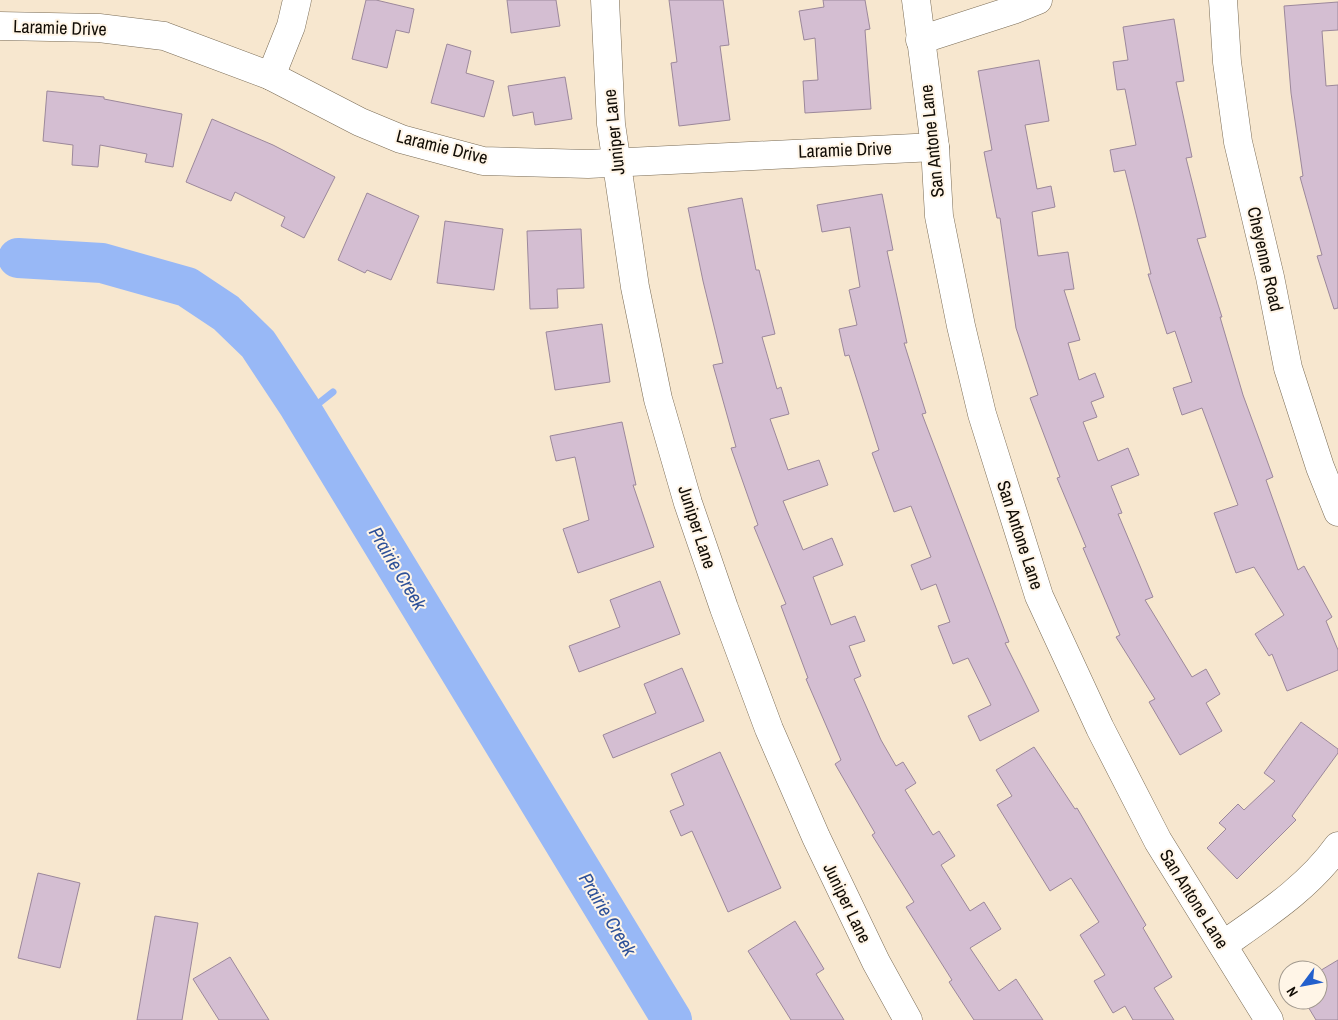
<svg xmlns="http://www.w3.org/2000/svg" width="1338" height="1020" font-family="'Archivo Narrow',sans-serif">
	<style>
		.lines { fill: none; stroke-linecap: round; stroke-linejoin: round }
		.stream { stroke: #98b8f6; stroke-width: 7 }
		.river { stroke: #98b8f6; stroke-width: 40 }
		.building { fill: #d4bed2; stroke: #9c889b }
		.minor-casing { stroke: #7a6c56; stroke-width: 29 }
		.minor { stroke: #fff; stroke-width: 28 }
		.labels { text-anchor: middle; stroke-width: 4; stroke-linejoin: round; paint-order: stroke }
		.street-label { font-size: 18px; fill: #120d06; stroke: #fff5e7 }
		.water-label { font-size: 19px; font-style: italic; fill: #2e5199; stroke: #fff5e7 }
	</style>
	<rect width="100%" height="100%" fill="#f7e7cf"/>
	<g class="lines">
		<!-- stream -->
		<path class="stream" d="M 302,412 L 314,407 L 333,392"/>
		<!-- river -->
		<path class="river" d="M 18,258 L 102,263 L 187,287 L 226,313 L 258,344 L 299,406 L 672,1020"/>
	</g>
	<!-- building -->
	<g class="building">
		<path d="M 366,0 L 376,0 L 414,9 L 409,33 L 396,30 L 387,68 L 352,59 Z"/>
		<path d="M 507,0 L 556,0 L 560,26 L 511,33 Z"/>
		<path d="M 669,0 L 723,0 L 729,45 L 720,46 L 730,120 L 679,126 L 671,63 L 677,62 Z"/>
		<path d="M 823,0 L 865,0 L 870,29 L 865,30 L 871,109 L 805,113 L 803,81 L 818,80 L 815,38 L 804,40 L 799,11 L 824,7 Z"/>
		<path d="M 1338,2 L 1338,30 L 1322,31 L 1326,86 L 1338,85 L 1338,308 L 1334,309 L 1317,256 L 1322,255 L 1300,177 L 1303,176 L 1291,93 L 1284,6 Z"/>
		<path d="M 1174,19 L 1184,81 L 1176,82 L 1192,157 L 1186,158 L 1206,237 L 1197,239 L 1222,317 L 1220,317 L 1243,395 L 1273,477 L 1266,480 L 1298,570 L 1304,566 L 1332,617 L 1326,621 L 1338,650 L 1338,670 L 1287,691 L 1272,654 L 1269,656 L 1255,634 L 1284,615 L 1254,567 L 1236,573 L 1214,513 L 1238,505 L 1202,408 L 1182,415 L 1173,388 L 1192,382 L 1175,331 L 1167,334 L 1148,274 L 1151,274 L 1125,170 L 1114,172 L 1110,150 L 1136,145 L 1125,89 L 1117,90 L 1113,62 L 1128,60 L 1123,27 Z"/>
		<path d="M 447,44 L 471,51 L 466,73 L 494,81 L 484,117 L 431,103 Z"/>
		<path d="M 1039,60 L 1049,121 L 1025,125 L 1037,189 L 1051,186 L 1055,207 L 1032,212 L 1038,256 L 1068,252 L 1074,289 L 1064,290 L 1080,340 L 1068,343 L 1079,380 L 1095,373 L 1104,397 L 1091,402 L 1097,417 L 1083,422 L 1098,461 L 1128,448 L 1139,475 L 1111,486 L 1122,513 L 1118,514 L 1153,597 L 1145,600 L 1192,677 L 1206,669 L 1220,694 L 1206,703 L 1222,731 L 1180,755 L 1149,702 L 1155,699 L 1116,637 L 1120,635 L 1083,548 L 1086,547 L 1057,478 L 1060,477 L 1030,398 L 1038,395 L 1016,328 L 1000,218 L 997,218 L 984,152 L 992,150 L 978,71 Z"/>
		<path d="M 565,77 L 572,119 L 535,125 L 533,112 L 513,116 L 508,86 Z"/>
		<path d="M 47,91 L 104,97 L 104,99 L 182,114 L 173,167 L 145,162 L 147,154 L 100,145 L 98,167 L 72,165 L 73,145 L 43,141 Z"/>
		<path d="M 212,119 L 273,145 L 335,177 L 304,238 L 281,226 L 285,217 L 235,192 L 231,201 L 186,182 Z"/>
		<path d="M 367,193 L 419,216 L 391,280 L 367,270 L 365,273 L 338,260 Z"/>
		<path d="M 882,194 L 893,250 L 887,251 L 907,343 L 904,343 L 926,413 L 922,414 L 1009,642 L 1005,643 L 1039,711 L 980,741 L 968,716 L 991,705 L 968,658 L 953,664 L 938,626 L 950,622 L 936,584 L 921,590 L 911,565 L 931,557 L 911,506 L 894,512 L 872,453 L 879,450 L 849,355 L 845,356 L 839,329 L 857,325 L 849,290 L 860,287 L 850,227 L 822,232 L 817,205 Z"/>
		<path d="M 742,198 L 756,270 L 759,270 L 775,334 L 762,337 L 777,389 L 781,387 L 789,414 L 770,419 L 788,470 L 819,460 L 828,485 L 783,501 L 803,550 L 832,538 L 843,565 L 813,577 L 831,625 L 855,616 L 865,641 L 849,646 L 861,676 L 854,679 L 881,740 L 896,766 L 903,762 L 916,783 L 905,790 L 933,835 L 939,831 L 955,856 L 941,865 L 970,911 L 984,902 L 1001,929 L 970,948 L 999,991 L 1016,979 L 1043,1020 L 974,1020 L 949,982 L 952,980 L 906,907 L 914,902 L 872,835 L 875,833 L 835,764 L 841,760 L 806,679 L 808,678 L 781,606 L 786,604 L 754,527 L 758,525 L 731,448 L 736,447 L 713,365 L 723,363 L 703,281 L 688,208 Z"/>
		<path d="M 445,221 L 503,229 L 494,290 L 437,283 Z"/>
		<path d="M 581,229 L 584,288 L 557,289 L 558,308 L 530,309 L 527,231 Z"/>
		<path d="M 602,324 L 610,382 L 555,390 L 546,332 Z"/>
		<path d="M 622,422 L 636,485 L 633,485 L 654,547 L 578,573 L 563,529 L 589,520 L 575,457 L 556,461 L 550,436 Z"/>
		<path d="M 660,581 L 680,634 L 579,672 L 569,646 L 620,627 L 610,600 Z"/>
		<path d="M 682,668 L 704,721 L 613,758 L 603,735 L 656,713 L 644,684 Z"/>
		<path d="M 1301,722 L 1338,749 L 1338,753 L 1292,816 L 1296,820 L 1237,879 L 1207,848 L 1226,829 L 1219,823 L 1238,804 L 1244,810 L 1275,781 L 1264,773 Z"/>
		<path d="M 1034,747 L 1075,809 L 1077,808 L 1146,925 L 1143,928 L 1172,977 L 1154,988 L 1174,1020 L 1133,1020 L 1125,1006 L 1113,1013 L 1094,981 L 1105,975 L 1080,935 L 1099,922 L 1071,878 L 1050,891 L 997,805 L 1012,796 L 996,770 Z"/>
		<path d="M 720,752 L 781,888 L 728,912 L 692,831 L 681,836 L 670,811 L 684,805 L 671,774 Z"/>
		<path d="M 38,873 L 80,883 L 60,968 L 18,958 Z"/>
		<path d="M 155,916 L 198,923 L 182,1020 L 137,1020 Z"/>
		<path d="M 795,921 L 824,969 L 816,974 L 844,1020 L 791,1020 L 748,951 Z"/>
		<path d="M 230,957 L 269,1020 L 219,1020 L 193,979 Z"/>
		<path d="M 1338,960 L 1338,1020 L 1316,1020 L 1304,1000 L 1318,1000 L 1318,972 Z"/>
	</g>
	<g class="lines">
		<!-- minor casing -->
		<g class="minor-casing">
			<g id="minor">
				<path d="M 605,0 L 611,124 L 635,287 L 658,399 L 688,503 L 724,608 L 769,729 L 816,837 L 876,962 L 908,1020"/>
				<path d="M 916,0 L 935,147 L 939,216 L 961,326 L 982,414 L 1039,596 L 1100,728 L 1158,841 L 1269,1020"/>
				<path d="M 1223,0 L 1227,62 L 1238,142 L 1270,277 L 1288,368 L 1320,467 L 1338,512"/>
				<path d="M 0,26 L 99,28 L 164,36 L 271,76 L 360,122 L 401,139 L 483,161 L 588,164 L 935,147"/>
				<path d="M 920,40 L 1013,10 L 1038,0"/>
				<path d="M 271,76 L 291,26 L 297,0"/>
				<path d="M 1223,945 C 1264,916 1308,888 1338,846"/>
			</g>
		</g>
		<!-- minor -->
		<use href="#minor" class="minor"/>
	</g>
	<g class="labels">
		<!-- street labels -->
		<g class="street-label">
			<text transform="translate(60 28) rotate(2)" y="6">Laramie Drive</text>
			<text transform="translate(614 132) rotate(-96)" y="6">Juniper Lane</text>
			<text transform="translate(932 141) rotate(-96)" y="6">San Antone Lane</text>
			<text transform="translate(442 147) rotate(14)" y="6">Laramie Drive</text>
			<text transform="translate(845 150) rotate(-2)" y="6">Laramie Drive</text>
			<text transform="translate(1265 259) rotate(77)" y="6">Cheyenne Road</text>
			<text transform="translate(697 527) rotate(72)" y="6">Juniper Lane</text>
			<text transform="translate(1020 535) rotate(72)" y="6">San Antone Lane</text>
			<text transform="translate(1194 899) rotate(58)" y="6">San Antone Lane</text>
			<text transform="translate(847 903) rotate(64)" y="6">Juniper Lane</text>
		</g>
		<!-- water labels -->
		<g class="water-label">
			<text transform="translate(398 568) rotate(59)" y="7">Prairie Creek</text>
			<text transform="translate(608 914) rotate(59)" y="7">Prairie Creek</text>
		</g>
	</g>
	<!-- north arrow -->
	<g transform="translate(1303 985) rotate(238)"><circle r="24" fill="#fff5e7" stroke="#a0988d"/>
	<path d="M0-4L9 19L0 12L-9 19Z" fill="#235fcc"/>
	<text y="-8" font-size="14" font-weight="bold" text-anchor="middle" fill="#120d06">N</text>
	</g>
</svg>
